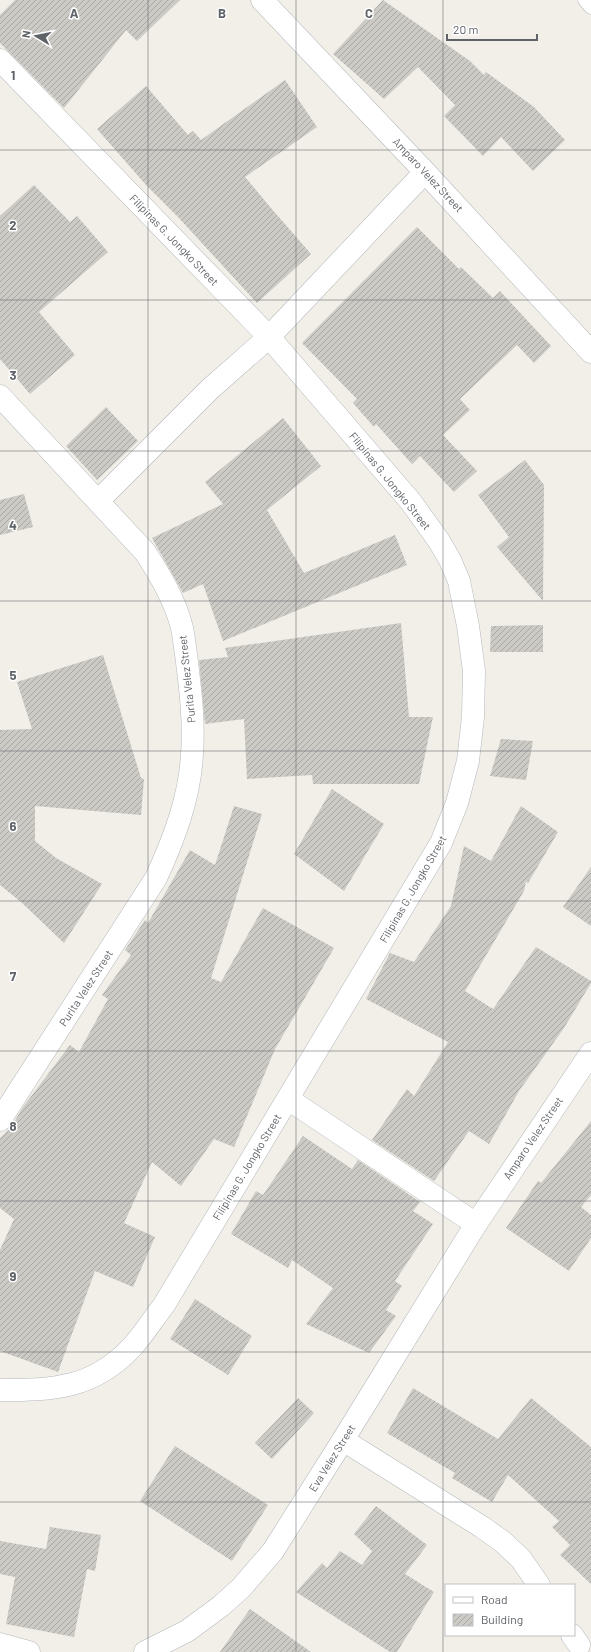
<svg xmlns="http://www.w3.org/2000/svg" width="591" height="1652" font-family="Barlow,sans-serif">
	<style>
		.building { fill: url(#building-hatch) }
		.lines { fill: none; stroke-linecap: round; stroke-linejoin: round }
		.lane-casing { stroke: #b5b8bc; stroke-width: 15 }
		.street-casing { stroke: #b5b8bc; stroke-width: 23 }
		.lane { stroke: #fff; stroke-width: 14 }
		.street { stroke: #fff; stroke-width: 22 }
		.grid { fill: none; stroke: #5f6368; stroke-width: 1; stroke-opacity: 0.55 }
		.labels { text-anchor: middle; stroke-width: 3; stroke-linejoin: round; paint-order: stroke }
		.street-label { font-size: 11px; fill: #5f6368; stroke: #fff }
		.grid-label { font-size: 13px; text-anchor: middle; font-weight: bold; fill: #5f6368; stroke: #fff; stroke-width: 3; stroke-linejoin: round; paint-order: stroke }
	</style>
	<defs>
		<pattern id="building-hatch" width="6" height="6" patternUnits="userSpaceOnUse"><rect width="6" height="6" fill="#cccac5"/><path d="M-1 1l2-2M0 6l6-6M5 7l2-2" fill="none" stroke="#a9a8a4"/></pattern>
	</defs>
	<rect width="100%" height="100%" fill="#f1efe8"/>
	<!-- building -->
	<g class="building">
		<path d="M 15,0 L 180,0 L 137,41 L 126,30 L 64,108 L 0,43 L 0,15 Z"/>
		<path d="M 383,0 L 470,61 L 484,75 L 486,72 L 534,107 L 565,140 L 533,171 L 501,137 L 483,156 L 444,116 L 455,105 L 418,67 L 384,99 L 333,54 Z"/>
		<path d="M 285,80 L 317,127 L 245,177 L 271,208 L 311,254 L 257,303 L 178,217 L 146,185 L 97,129 L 146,86 L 188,135 L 193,131 L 201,140 Z"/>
		<path d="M 34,185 L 70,222 L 77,216 L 108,252 L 39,312 L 75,355 L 30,394 L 0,359 L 0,216 Z"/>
		<path d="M 417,227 L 459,269 L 461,267 L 493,298 L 500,291 L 551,346 L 534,363 L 517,345 L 460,399 L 470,410 L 443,435 L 477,471 L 454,492 L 420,456 L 412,464 L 376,424 L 374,427 L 353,403 L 357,399 L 302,343 Z"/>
		<path d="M 106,407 L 138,441 L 97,480 L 66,446 Z"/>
		<path d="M 283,418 L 321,466 L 267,510 L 304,573 L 395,535 L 407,565 L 223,641 L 203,584 L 183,593 L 152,538 L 223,504 L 205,482 Z"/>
		<path d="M 525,460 L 544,485 L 543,601 L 497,547 L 509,537 L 478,495 Z"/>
		<path d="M 24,494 L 33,527 L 0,535 L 0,500 Z"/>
		<path d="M 401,623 L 409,717 L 433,717 L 419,784 L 313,784 L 312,775 L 247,779 L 244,719 L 205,724 L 199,660 L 228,657 L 225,648 Z"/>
		<path d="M 543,625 L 543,652 L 490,652 L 491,626 Z"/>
		<path d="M 103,655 L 141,778 L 144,779 L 141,815 L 35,806 L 35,841 L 56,858 L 102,884 L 64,943 L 21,902 L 0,885 L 0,730 L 32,729 L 17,682 Z"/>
		<path d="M 501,739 L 533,741 L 526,780 L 490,776 Z"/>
		<path d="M 332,789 L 384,824 L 344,891 L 294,854 Z"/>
		<path d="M 234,806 L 262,814 L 211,978 L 221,982 L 263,908 L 334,948 L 275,1049 L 234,1147 L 214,1139 L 181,1186 L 152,1162 L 124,1223 L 155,1237 L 133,1287 L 95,1271 L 58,1372 L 0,1351 L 0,1250 L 14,1219 L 0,1208 L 0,1138 L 11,1127 L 23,1107 L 70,1045 L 79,1052 L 108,999 L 102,995 L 131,955 L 125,950 L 145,920 L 148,923 L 190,850 L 215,865 Z"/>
		<path d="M 521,806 L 558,832 L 528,883 L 526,881 L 524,891 L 465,991 L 493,1009 L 536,947 L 591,981 L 591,983 L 564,1028 L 519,1091 L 489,1144 L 469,1131 L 434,1181 L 372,1140 L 407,1089 L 414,1096 L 448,1042 L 366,999 L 390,953 L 414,962 L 451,906 L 464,846 L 491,861 Z"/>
		<path d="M 591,867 L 591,926 L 563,907 Z"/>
		<path d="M 591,1121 L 591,1195 L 581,1207 L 591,1215 L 591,1238 L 569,1271 L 506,1228 L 538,1181 L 541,1183 Z"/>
		<path d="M 303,1136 L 352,1169 L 358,1160 L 420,1202 L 413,1211 L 433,1224 L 395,1281 L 402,1286 L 386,1310 L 396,1316 L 369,1353 L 306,1324 L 333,1288 L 292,1260 L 288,1268 L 231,1234 L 256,1191 L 263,1195 Z"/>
		<path d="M 195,1299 L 252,1336 L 228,1375 L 170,1339 Z"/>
		<path d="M 413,1388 L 498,1439 L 531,1398 L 591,1447 L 591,1584 L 560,1555 L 570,1545 L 552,1527 L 559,1521 L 508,1475 L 492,1502 L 452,1478 L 455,1473 L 387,1433 Z"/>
		<path d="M 298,1398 L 314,1413 L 272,1459 L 255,1443 Z"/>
		<path d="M 175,1446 L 268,1505 L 232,1561 L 140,1501 Z"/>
		<path d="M 376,1506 L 427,1545 L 405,1574 L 434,1592 L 397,1652 L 390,1652 L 296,1592 L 322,1563 L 327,1568 L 340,1551 L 362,1565 L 372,1551 L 354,1534 Z"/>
		<path d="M 50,1527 L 101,1535 L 95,1571 L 87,1569 L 74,1637 L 6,1624 L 15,1577 L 0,1574 L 0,1541 L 46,1549 Z"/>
		<path d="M 250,1609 L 311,1652 L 220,1652 Z"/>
	</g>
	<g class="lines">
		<!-- lane casing -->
		<g class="lane-casing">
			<path id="lane" d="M 585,0 L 591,7"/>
		</g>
		<!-- street casing -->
		<g class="street-casing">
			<g id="street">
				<path d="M 262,0 L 425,172 L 591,352"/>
				<path d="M 0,60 L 269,337 L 411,502 L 439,541 L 450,560 L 459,581 L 468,626 L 474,671 L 473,717 L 468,761 L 457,803 L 441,843 L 164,1305 C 153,1319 144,1334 132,1347 C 93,1389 53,1390 0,1390"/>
				<path d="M 0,396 L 145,552 C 160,575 175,600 182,628 C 185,644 187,662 189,679 C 192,704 194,729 192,754 C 190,797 174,839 156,878 L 0,1120"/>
				<path d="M 98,501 L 210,389 L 269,337 L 425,172"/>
				<path d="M 288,1099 L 476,1224"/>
				<path d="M 343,1440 L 482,1527 L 503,1542 L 521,1559 L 539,1585"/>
				<path d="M 572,1635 L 579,1645"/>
				<path d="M 0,1644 L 29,1652"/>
				<path d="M 145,1652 L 187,1631 L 221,1606 L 241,1588 L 273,1551 L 343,1440 L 476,1224 L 591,1053"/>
			</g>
		</g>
		<!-- lane -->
		<use href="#lane" class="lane"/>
		<!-- street -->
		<use href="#street" class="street"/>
	</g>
	<!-- grid -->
	<path class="grid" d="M 148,0 L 148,1652M 296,0 L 296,1652M 443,0 L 443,1652M 0,150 L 591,150M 0,300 L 591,300M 0,451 L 591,451M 0,601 L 591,601M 0,751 L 591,751M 0,901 L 591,901M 0,1051 L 591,1051M 0,1201 L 591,1201M 0,1352 L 591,1352M 0,1502 L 591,1502"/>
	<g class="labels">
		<!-- street labels -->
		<g class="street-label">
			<text transform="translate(428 175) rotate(47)" y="4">Amparo Velez Street</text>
			<text transform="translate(174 240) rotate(46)" y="4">Filipinas G. Jongko Street</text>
			<text transform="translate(390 481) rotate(51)" y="4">Filipinas G. Jongko Street</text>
			<text transform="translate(187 679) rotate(-96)" y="4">Purita Velez Street</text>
			<text transform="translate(413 889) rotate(-60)" y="4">Filipinas G. Jongko Street</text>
			<text transform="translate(86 988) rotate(-57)" y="4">Purita Velez Street</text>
			<text transform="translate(533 1138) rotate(-56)" y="4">Amparo Velez Street</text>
			<text transform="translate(247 1167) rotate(-59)" y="4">Filipinas G. Jongko Street</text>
			<text transform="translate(332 1458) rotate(-58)" y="4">Eva Velez Street</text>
		</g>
	</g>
	<g class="grid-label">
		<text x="74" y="18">A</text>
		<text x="222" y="18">B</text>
		<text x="369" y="18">C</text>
		<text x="13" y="80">1</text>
		<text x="13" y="230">2</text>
		<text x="13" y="380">3</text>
		<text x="13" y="530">4</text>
		<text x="13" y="680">5</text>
		<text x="13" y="831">6</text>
		<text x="13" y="981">7</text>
		<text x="13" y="1131">8</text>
		<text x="13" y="1281">9</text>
	</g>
	<!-- legend -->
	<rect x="445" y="1584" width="130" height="52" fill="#ffffff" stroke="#bfc1c3"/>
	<rect x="453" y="1597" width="20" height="6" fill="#ffffff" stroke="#bfc1c3"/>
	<text x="481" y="1604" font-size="12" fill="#5f6368">Road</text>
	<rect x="453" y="1614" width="20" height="12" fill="url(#building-hatch)" stroke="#bfc1c3"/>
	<text x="481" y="1624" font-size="12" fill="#5f6368">Building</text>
	<!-- north arrow -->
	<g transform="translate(36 36) rotate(280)" stroke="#ffffff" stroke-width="3" paint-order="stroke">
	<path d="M0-3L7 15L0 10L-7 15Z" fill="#5f6368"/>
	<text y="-6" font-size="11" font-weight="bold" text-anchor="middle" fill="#5f6368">N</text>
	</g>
	<!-- scale -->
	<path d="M447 34v6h90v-6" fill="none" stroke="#5f6368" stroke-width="2"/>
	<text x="453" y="34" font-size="12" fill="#5f6368" stroke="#ffffff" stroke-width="3" paint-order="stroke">20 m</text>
</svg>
